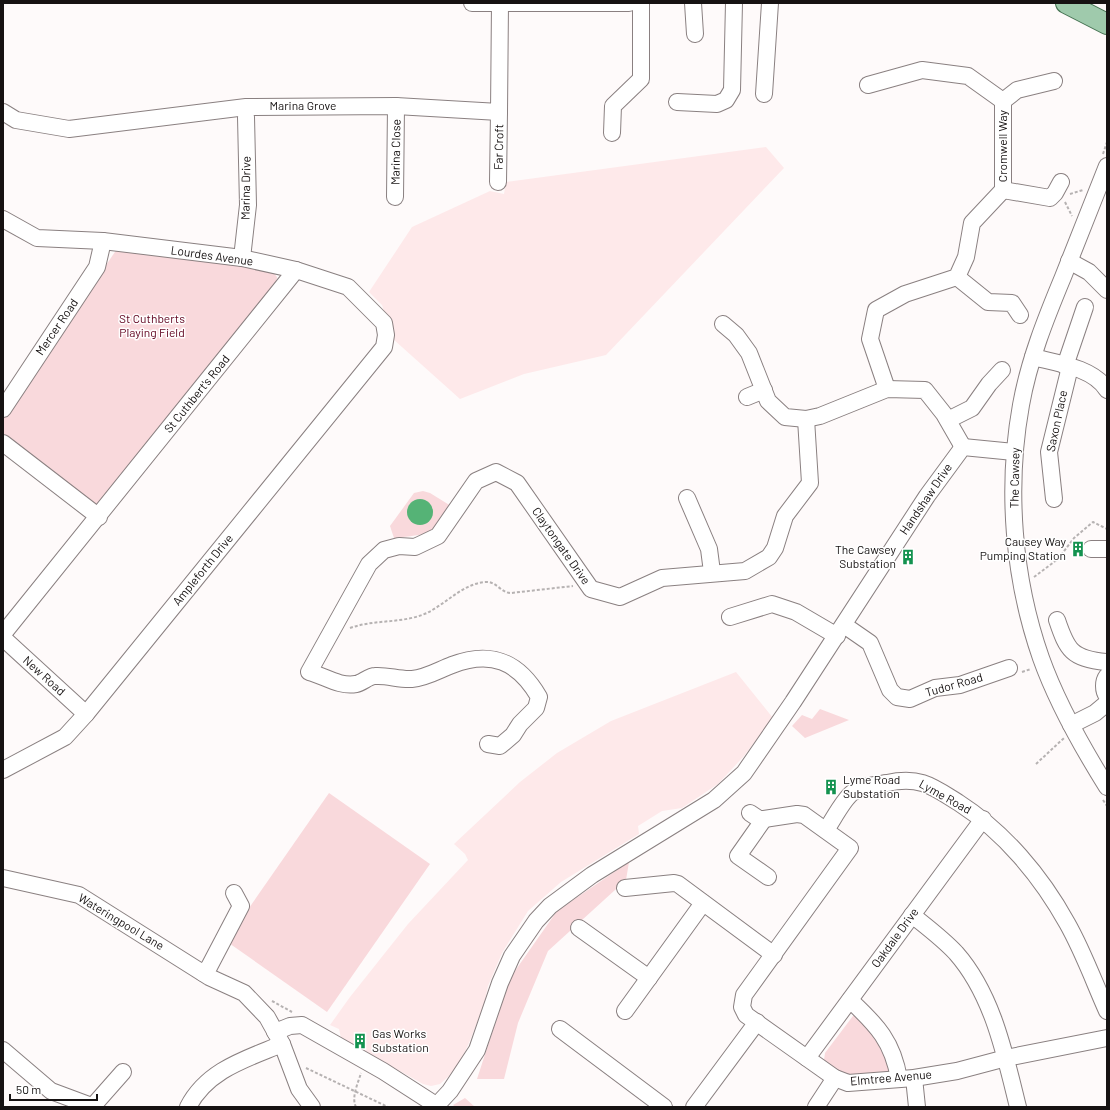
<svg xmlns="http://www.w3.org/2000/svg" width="1110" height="1110" font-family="Barlow,sans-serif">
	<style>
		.built { fill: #fee9ea }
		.green { fill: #f9d9dc }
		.water { fill: #55b376 }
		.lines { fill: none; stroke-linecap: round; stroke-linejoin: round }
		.minor-casing { stroke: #8a8081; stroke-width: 18 }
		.major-casing { stroke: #457252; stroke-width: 22 }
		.path { stroke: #b6b2b2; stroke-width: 2; stroke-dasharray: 3 2; stroke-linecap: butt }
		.minor { stroke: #fff; stroke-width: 16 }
		.major { stroke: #9fcaac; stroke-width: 20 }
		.labels { text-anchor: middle; stroke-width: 3; stroke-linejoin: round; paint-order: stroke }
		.street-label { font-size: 12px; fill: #161212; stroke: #fff }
		.park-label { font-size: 12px; fill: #5f001d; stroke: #fff }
		.poi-label { font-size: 12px; fill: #161212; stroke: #fff; text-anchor: end }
	</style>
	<rect width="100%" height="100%" fill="#fefafa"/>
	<!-- built -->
	<g class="built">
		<path d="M 766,147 L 784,168 L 606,355 L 524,374 L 460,399 L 393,339 L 382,305 L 369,292 L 412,227 L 490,191 L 504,194 L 506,182 Z"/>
		<path d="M 736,672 L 773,718 L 744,756 L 718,784 L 682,808 L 662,811 L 638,826 L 639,834 L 561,882 L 528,911 L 502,953 L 488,986 L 484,1005 L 469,1043 L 461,1060 L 449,1076 L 440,1084 L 431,1086 L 423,1084 L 341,1038 L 339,1029 L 330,1025 L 350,997 L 408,924 L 468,860 L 465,854 L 454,844 L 520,782 L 557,753 L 611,721 Z"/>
	</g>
	<!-- green -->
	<g class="green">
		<path d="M 119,246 L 273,272 L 277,277 L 276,285 L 100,505 L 96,505 L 3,433 L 3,417 Z"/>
		<path d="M 423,491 L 430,493 L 451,506 C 430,536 430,534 394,538 L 390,526 L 414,493 Z"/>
		<path d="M 820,709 L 849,720 L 805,738 L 792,726 L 802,715 L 812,719 Z"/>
		<path d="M 329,793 L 430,864 L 327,1012 L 226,941 Z"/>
		<path d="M 629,862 L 626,880 L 548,951 L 518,1023 L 504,1079 L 477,1079 L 510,978 L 557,911 Z"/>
		<path d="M 856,1012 L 874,1030 L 893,1072 L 844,1075 L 824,1060 L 825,1053 Z"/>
		<path d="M 465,1098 L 475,1107 L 455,1107 L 453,1105 Z"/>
	</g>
	<!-- water -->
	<circle class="water" cx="420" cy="512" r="13"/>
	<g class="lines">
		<!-- minor casing -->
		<g class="minor-casing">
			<g id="minor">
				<path d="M 472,3 L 629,3"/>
				<path d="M 693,3 L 695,34"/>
				<path d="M 868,85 L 922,70 L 968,76 L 1003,101 L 1003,190 L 972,223 L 966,257 L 957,277 L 905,294 L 876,310 L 870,339 L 887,389"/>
				<path d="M 764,94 L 770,3"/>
				<path d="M 1003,101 L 1017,90 L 1054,81"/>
				<path d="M 677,102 L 717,104 L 726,100 L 732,90 L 734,3"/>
				<path d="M 3,112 L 16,120 L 69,129 L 246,107 L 396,106 L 499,112 L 500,3"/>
				<path d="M 612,133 L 613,106 L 641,79 L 641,3"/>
				<path d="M 1107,166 C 1092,203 1078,240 1063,277 C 1046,318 1029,360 1021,405 C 1006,488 1013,578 1041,658 C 1057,703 1082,747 1107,787"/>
				<path d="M 498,182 L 499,112"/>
				<path d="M 1003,190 L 1050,198 L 1055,193 L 1061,182"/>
				<path d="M 395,197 L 396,106"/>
				<path d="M 3,219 L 37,238 L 103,241 L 242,258 L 296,270 L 348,287 L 384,323 L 386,335 L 384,347 L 86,714 L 65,737 L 3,770"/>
				<path d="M 242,258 L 248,205 L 246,117"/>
				<path d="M 1069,261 L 1089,272 L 1107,290"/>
				<path d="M 957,277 L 988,302 L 1012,303 L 1020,315"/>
				<path d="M 723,324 L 736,335 L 749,353 L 768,401 L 785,417 L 806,419 L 820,416 L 887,389 L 925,390 L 944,414 L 963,447"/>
				<path d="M 1033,357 C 1057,363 1094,368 1107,390"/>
				<path d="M 1065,366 L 1085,307"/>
				<path d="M 747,397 L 764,390"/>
				<path d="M 3,409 L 97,267 L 103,241"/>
				<path d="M 948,420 L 972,408 L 989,384 L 1002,370"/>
				<path d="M 3,443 L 99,517"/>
				<path d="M 687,498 L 709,549 L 712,572"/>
				<path d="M 1054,499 L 1049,452 L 1070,367"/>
				<path d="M 1091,549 L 1107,549"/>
				<path d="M 730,617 L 772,604 L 796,612 L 837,636"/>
				<path d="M 1057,620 C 1067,650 1072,659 1106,662 L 1107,664"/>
				<path d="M 844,625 L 870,643 L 890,690 L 897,697 L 910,699 L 935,688 L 960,685 L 1009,668"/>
				<path d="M 3,634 L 296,270"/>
				<path d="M 3,638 L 86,714"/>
				<path d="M 1107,676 C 1103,681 1103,691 1107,696"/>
				<path d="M 1071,725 L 1095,713 L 1107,703"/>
				<path d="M 488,744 L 500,746 L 513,735 L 520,724 L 536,708 L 539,697 C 518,661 491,650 452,665 C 439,670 426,678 412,679 C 399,680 388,675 375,676 C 369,676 362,683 356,684 C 339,687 325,676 309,672 L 369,564 L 384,550 L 399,546 L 415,547 L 438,536 L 476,481 L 496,472 L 517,483 L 591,589 L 620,597 L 662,578 L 745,571 L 769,557 L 775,548 L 785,516 L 810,483 L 806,419"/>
				<path d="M 750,813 L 759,819 L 764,819 L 797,814 L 804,815 L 850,848 L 744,995 L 742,1007 L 746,1015 L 835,1078 L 848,1083 L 914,1078 L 957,1071 L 1006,1058 L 1107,1038"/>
				<path d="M 764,819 L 738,856 L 768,877"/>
				<path d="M 826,830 C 833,820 843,800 852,793 C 862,786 875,785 887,783 C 920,776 932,786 959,803 C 1004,832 1041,876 1067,923 C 1083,951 1094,982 1107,1011"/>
				<path d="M 3,878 L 79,895 L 209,977 L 244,993 L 267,1017 L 282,1044 L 299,1089 L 312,1107"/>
				<path d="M 625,888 L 674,883 L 678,884 L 774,955"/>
				<path d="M 912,915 C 927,927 943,939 956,953 C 993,995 1005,1055 1018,1107"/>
				<path d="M 579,928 L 649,978"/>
				<path d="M 203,973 L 209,967 L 241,906 L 234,893"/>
				<path d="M 850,1000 C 877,1025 893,1042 899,1079"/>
				<path d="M 625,1011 L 703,903"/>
				<path d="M 560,1029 L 664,1107"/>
				<path d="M 275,1032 L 290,1026 L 302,1025 L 383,1071 L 439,1107"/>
				<path d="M 3,1050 L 51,1091 L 94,1107"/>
				<path d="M 807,1058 L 983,819"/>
				<path d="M 914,1078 L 917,1107"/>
				<path d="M 437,1105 L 450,1091 L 477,1050 L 500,983 L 512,956 L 536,921 L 550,906 L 592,875 L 714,800 L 744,773 L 793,702 L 927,496 L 963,447 L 1014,452"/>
				<path d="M 93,1106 L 123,1072"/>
				<path d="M 188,1107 C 207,1070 246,1059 282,1044"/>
				<path d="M 694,1107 L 757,1022"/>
				<path d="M 816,1107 L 835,1078"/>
			</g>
		</g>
		<!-- major casing -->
		<g class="major-casing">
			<path id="major" d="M 1066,3 L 1107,24"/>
		</g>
		<!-- path -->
		<g class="path">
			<path d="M 1103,154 L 1107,142"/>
			<path d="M 1070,194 L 1083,190"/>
			<path d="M 1065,202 L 1072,216"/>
			<path d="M 1034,577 L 1058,559 L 1074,538 L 1093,522 L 1107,529"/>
			<path d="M 350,628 C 375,619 402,624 427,613 C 447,603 464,583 486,582 C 496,581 501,593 511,593 L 573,586"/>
			<path d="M 1022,672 L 1031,669"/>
			<path d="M 1036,764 L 1064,738"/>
			<path d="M 1103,800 L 1107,806"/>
			<path d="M 272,1001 L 292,1012"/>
			<path d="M 306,1068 L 388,1107"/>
			<path d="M 356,1107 C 351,1098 358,1083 361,1073"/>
		</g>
		<!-- minor -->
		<use href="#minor" class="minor"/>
		<!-- major -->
		<use href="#major" class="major"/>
	</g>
	<!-- icons -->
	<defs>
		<g id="building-bare" transform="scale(1.2)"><path d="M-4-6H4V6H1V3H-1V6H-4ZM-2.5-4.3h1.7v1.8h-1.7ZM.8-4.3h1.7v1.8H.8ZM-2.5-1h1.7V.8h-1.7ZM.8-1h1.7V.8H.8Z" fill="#13924f" stroke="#fff" stroke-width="2.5" paint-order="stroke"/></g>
	</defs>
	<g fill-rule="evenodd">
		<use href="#building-bare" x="1078" y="549"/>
		<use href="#building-bare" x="908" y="557"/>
		<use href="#building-bare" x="831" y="787"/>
		<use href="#building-bare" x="360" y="1041"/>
	</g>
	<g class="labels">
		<!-- street labels -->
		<g class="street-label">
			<text x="303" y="110">Marina Grove</text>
			<text transform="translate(1003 146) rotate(-90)" y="4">Cromwell Way</text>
			<text transform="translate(499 147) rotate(-89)" y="4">Far Croft</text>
			<text transform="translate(396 152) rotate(-89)" y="4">Marina Close</text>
			<text transform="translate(246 188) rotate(-89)" y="4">Marina Drive</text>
			<text transform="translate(212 256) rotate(8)" y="4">Lourdes Avenue</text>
			<text transform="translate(57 327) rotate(-56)" y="4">Mercer Road</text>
			<text transform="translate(197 394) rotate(-51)" y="4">St Cuthbert's Road</text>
			<text transform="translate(1057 421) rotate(-78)" y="4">Saxon Place</text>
			<text transform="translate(1015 478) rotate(-89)" y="4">The Cawsey</text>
			<text transform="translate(926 499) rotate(-56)" y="4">Handshaw Drive</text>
			<text transform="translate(561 546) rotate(55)" y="4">Claytongate Drive</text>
			<text transform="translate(203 570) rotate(-51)" y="4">Ampleforth Drive</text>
			<text transform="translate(44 676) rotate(42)" y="4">New Road</text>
			<text transform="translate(954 685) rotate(-16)" y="4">Tudor Road</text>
			<text transform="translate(945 797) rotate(29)" y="4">Lyme Road</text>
			<text transform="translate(121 922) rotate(31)" y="4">Wateringpool Lane</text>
			<text transform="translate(895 938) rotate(-54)" y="4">Oakdale Drive</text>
			<text transform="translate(891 1078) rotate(-5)" y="4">Elmtree Avenue</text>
		</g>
		<!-- park labels -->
		<g class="park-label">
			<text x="152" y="323">St Cuthberts<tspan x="152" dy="14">Playing Field</tspan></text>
		</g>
		<!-- poi labels -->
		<g class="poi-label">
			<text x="1066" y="546">Causey Way<tspan x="1066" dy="14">Pumping Station</tspan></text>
			<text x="896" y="554">The Cawsey<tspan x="896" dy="14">Substation</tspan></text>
			<text x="843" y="784" text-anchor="start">Lyme Road<tspan x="843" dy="14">Substation</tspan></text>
			<text x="372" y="1038" text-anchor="start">Gas Works<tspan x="372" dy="14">Substation</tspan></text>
		</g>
	</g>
	<!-- border -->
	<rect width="1110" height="1110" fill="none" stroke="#161212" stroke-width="8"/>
	<!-- scale -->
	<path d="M10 1094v6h87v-6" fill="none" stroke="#161212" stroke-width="2"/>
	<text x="16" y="1094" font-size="12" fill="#161212" stroke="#ffffff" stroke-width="3" paint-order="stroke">50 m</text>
</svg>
